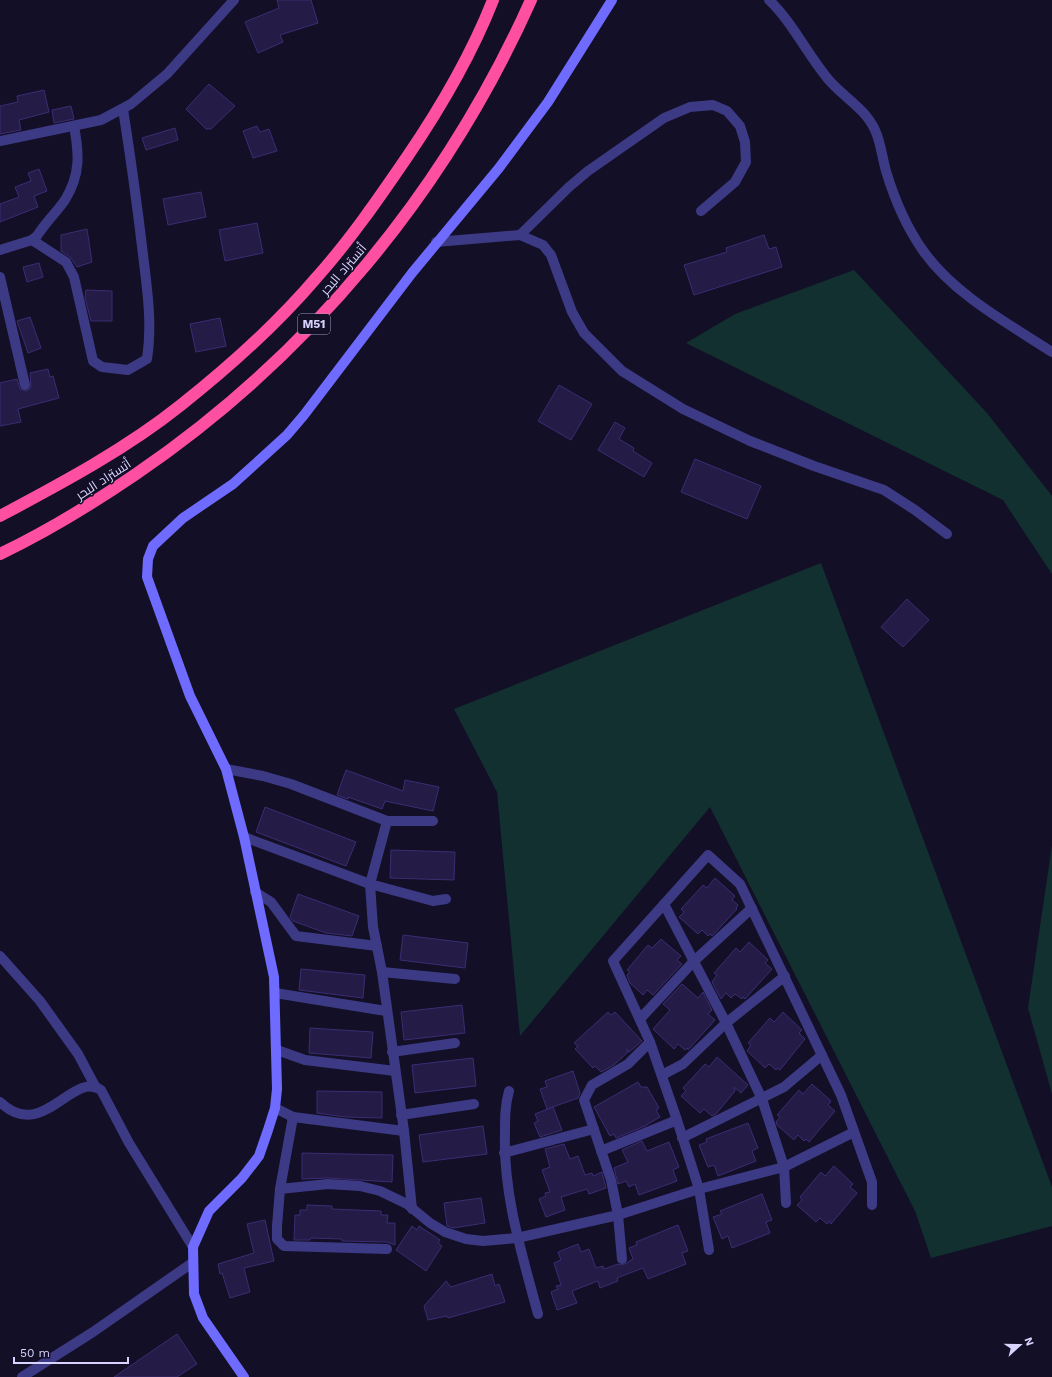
<svg xmlns="http://www.w3.org/2000/svg" width="1052" height="1377" font-family="'Work Sans',Cairo,sans-serif">
	<style>
		.green { fill: #12302f }
		.building { fill: #241b47; stroke: #3b2d73 }
		.lines { fill: none; stroke-linecap: round; stroke-linejoin: round }
		.street { stroke: #3d3a85; stroke-width: 10 }
		.secondary { stroke: #6f6bff; stroke-width: 10 }
		.highway { stroke: #ff4fa3; stroke-width: 12 }
		.labels { text-anchor: middle; stroke-width: 3; stroke-linejoin: round; paint-order: stroke }
		.shield { fill: #130f26; stroke: #9e99be; stroke-width: 1 }
		.shield-label { font-size: 12px; font-weight: bold; fill: #d9d4ff }
		.street-label { font-size: 13px; fill: #d9d4ff; stroke: #130f26 }
	</style>
	<rect width="100%" height="100%" fill="#130f26"/>
	<!-- green -->
	<g class="green">
		<path d="M 854,270 L 987,413 L 1052,496 L 1052,574 L 1003,500 L 686,343 L 735,314 Z"/>
		<path d="M 821,563 L 1052,1187 L 1052,1226 L 931,1258 L 915,1211 L 710,807 L 520,1036 L 497,792 L 454,709 Z"/>
		<path d="M 1052,845 L 1052,1094 L 1028,1008 Z"/>
	</g>
	<!-- building -->
	<g class="building">
		<path d="M 277,0 L 311,0 L 318,23 L 280,35 L 283,42 L 258,53 L 245,22 L 279,8 Z"/>
		<path d="M 209,84 L 235,106 L 211,129 L 206,129 L 186,109 Z"/>
		<path d="M 44,90 L 49,112 L 19,120 L 21,130 L 0,134 L 0,106 L 18,102 L 17,96 Z"/>
		<path d="M 71,106 L 74,119 L 54,123 L 52,110 Z"/>
		<path d="M 257,126 L 260,132 L 269,129 L 277,151 L 253,158 L 243,131 Z"/>
		<path d="M 175,128 L 178,140 L 146,150 L 142,138 Z"/>
		<path d="M 39,169 L 47,191 L 34,196 L 38,207 L 0,222 L 0,204 L 19,197 L 15,187 L 31,181 L 28,173 Z"/>
		<path d="M 201,192 L 206,217 L 168,225 L 163,199 Z"/>
		<path d="M 257,223 L 263,253 L 225,261 L 219,230 Z"/>
		<path d="M 87,229 L 92,262 L 77,267 L 70,257 L 61,251 L 61,235 Z"/>
		<path d="M 764,235 L 769,249 L 776,247 L 782,267 L 694,295 L 684,265 L 727,252 L 726,248 Z"/>
		<path d="M 39,263 L 43,277 L 27,282 L 23,267 Z"/>
		<path d="M 86,290 L 112,291 L 112,321 L 91,321 L 85,298 Z"/>
		<path d="M 30,317 L 41,348 L 28,353 L 17,321 Z"/>
		<path d="M 220,318 L 226,346 L 196,352 L 190,324 Z"/>
		<path d="M 48,369 L 50,377 L 53,376 L 59,398 L 18,409 L 21,422 L 0,426 L 0,383 L 17,379 L 20,389 L 27,391 L 31,387 L 30,373 Z"/>
		<path d="M 559,385 L 592,404 L 571,440 L 538,421 Z"/>
		<path d="M 615,422 L 625,428 L 619,439 L 634,448 L 633,451 L 652,463 L 644,477 L 598,450 Z"/>
		<path d="M 695,459 L 761,486 L 747,519 L 681,492 Z"/>
		<path d="M 907,599 L 929,620 L 903,647 L 881,627 Z"/>
		<path d="M 346,770 L 403,791 L 405,780 L 439,787 L 433,811 L 385,801 L 382,809 L 348,797 L 348,799 L 337,795 Z"/>
		<path d="M 265,807 L 356,842 L 346,866 L 256,832 Z"/>
		<path d="M 391,850 L 455,852 L 454,880 L 390,878 Z"/>
		<path d="M 715,878 L 735,896 L 732,900 L 738,905 L 736,908 L 737,909 L 712,936 L 710,934 L 708,936 L 702,930 L 698,934 L 679,917 L 684,912 L 681,909 L 703,885 L 707,888 Z"/>
		<path d="M 298,894 L 359,916 L 352,936 L 326,933 L 293,921 L 290,917 Z"/>
		<path d="M 403,935 L 468,943 L 465,968 L 400,960 Z"/>
		<path d="M 661,939 L 681,956 L 677,960 L 682,964 L 653,995 L 647,990 L 643,995 L 630,983 L 627,975 L 630,972 L 627,970 L 648,945 L 652,948 Z"/>
		<path d="M 749,942 L 768,960 L 765,963 L 772,969 L 745,999 L 743,997 L 742,999 L 735,994 L 731,998 L 726,993 L 721,999 L 712,982 L 717,975 L 714,973 L 736,948 L 740,952 Z"/>
		<path d="M 301,969 L 365,975 L 363,998 L 299,990 Z"/>
		<path d="M 682,984 L 698,998 L 703,992 L 712,1010 L 708,1014 L 715,1020 L 688,1050 L 687,1048 L 685,1050 L 678,1044 L 674,1049 L 653,1029 L 670,1010 L 663,1004 Z"/>
		<path d="M 462,1005 L 465,1033 L 404,1040 L 401,1012 Z"/>
		<path d="M 608,1012 L 611,1015 L 615,1012 L 642,1041 L 629,1052 L 626,1049 L 628,1052 L 614,1065 L 601,1072 L 595,1066 L 593,1068 L 575,1049 L 578,1046 L 574,1043 Z"/>
		<path d="M 783,1012 L 802,1030 L 799,1033 L 805,1039 L 780,1070 L 777,1068 L 776,1070 L 769,1064 L 765,1068 L 747,1051 L 751,1045 L 748,1043 L 770,1018 L 774,1022 Z"/>
		<path d="M 310,1028 L 373,1032 L 371,1058 L 309,1053 Z"/>
		<path d="M 717,1057 L 748,1085 L 741,1093 L 734,1087 L 735,1091 L 716,1114 L 712,1116 L 704,1109 L 700,1113 L 681,1096 L 686,1091 L 683,1088 L 705,1064 L 709,1067 Z"/>
		<path d="M 473,1058 L 476,1086 L 415,1093 L 412,1065 Z"/>
		<path d="M 573,1071 L 580,1093 L 578,1098 L 547,1109 L 540,1089 L 547,1087 L 545,1081 Z"/>
		<path d="M 638,1082 L 641,1087 L 647,1087 L 659,1108 L 656,1110 L 660,1117 L 645,1126 L 616,1138 L 614,1134 L 610,1136 L 594,1107 Z"/>
		<path d="M 812,1084 L 831,1101 L 828,1105 L 835,1111 L 809,1142 L 806,1139 L 804,1141 L 798,1135 L 794,1140 L 777,1125 L 776,1122 L 780,1117 L 777,1115 L 799,1090 L 803,1094 Z"/>
		<path d="M 317,1091 L 382,1092 L 382,1118 L 345,1117 L 317,1113 Z"/>
		<path d="M 553,1107 L 562,1130 L 540,1137 L 534,1123 L 538,1121 L 535,1114 Z"/>
		<path d="M 748,1123 L 758,1148 L 752,1151 L 756,1161 L 718,1176 L 714,1165 L 708,1167 L 699,1145 L 707,1142 L 706,1139 Z"/>
		<path d="M 483,1126 L 487,1154 L 423,1162 L 419,1135 Z"/>
		<path d="M 642,1141 L 647,1151 L 669,1142 L 679,1167 L 673,1170 L 677,1181 L 639,1195 L 635,1184 L 629,1187 L 626,1181 L 618,1184 L 614,1168 L 628,1162 L 622,1150 Z"/>
		<path d="M 564,1144 L 570,1159 L 578,1156 L 585,1175 L 592,1173 L 593,1176 L 602,1172 L 606,1188 L 589,1194 L 587,1189 L 561,1197 L 565,1210 L 546,1217 L 539,1199 L 546,1196 L 545,1193 L 550,1192 L 542,1170 L 550,1167 L 545,1149 Z"/>
		<path d="M 302,1153 L 393,1155 L 392,1182 L 328,1178 L 302,1179 Z"/>
		<path d="M 834,1166 L 853,1184 L 850,1187 L 857,1193 L 831,1224 L 829,1221 L 827,1224 L 820,1218 L 816,1222 L 797,1205 L 802,1200 L 800,1197 L 821,1172 L 825,1176 Z"/>
		<path d="M 762,1194 L 772,1220 L 766,1222 L 770,1233 L 732,1248 L 728,1236 L 722,1239 L 713,1217 L 722,1214 L 720,1211 Z"/>
		<path d="M 481,1198 L 485,1223 L 453,1228 L 447,1226 L 444,1203 Z"/>
		<path d="M 307,1205 L 332,1206 L 332,1209 L 381,1211 L 381,1215 L 388,1215 L 387,1223 L 395,1223 L 395,1245 L 387,1242 L 342,1241 L 342,1239 L 311,1238 L 310,1240 L 294,1240 L 295,1215 L 300,1215 L 300,1210 L 307,1210 Z"/>
		<path d="M 265,1220 L 274,1261 L 244,1268 L 250,1292 L 230,1298 L 222,1273 L 220,1274 L 218,1264 L 254,1253 L 247,1224 Z"/>
		<path d="M 678,1225 L 688,1251 L 682,1253 L 686,1264 L 648,1279 L 643,1268 L 617,1278 L 618,1281 L 600,1288 L 598,1281 L 572,1291 L 577,1303 L 557,1310 L 551,1292 L 558,1289 L 556,1286 L 561,1285 L 554,1263 L 561,1260 L 558,1252 L 578,1244 L 581,1252 L 589,1249 L 596,1268 L 603,1266 L 604,1269 L 618,1264 L 623,1265 L 633,1259 L 629,1248 L 637,1245 L 636,1242 Z"/>
		<path d="M 412,1226 L 417,1230 L 419,1226 L 440,1240 L 438,1243 L 442,1246 L 426,1271 L 396,1250 Z"/>
		<path d="M 492,1274 L 495,1286 L 499,1284 L 505,1302 L 448,1318 L 447,1316 L 428,1320 L 424,1306 L 446,1281 L 451,1287 Z"/>
		<path d="M 177,1334 L 197,1364 L 177,1377 L 114,1377 Z"/>
	</g>
	<g class="lines">
		<!-- street -->
		<g class="street">
			<path d="M 769,0 C 793,23 807,54 828,79 C 843,97 865,108 875,130 C 881,143 882,157 886,171 C 895,201 906,227 924,252 C 955,295 1009,324 1052,352"/>
			<path d="M 0,141 L 101,120 L 131,104 L 167,74 L 234,0"/>
			<path d="M 520,235 L 569,187 L 588,171 L 664,118 L 690,107 L 713,105 L 727,111 L 740,126 L 745,142 L 746,162 L 735,182 L 701,211"/>
			<path d="M 32,240 L 66,262 L 74,277 L 93,361 L 102,367 L 128,370 L 147,359 C 152,327 148,295 144,263 C 138,211 131,160 123,109"/>
			<path d="M 436,242 L 520,235 L 543,245 L 551,255 L 572,312 L 584,333 L 622,371 L 683,409 L 750,441 L 814,466 L 884,490 L 915,510 L 947,534"/>
			<path d="M 0,250 L 32,240 L 37,236 C 45,223 56,213 65,200 C 81,174 79,153 74,126"/>
			<path d="M 0,277 L 25,385"/>
			<path d="M 226,769 L 263,776 L 291,784 L 387,821 L 433,821"/>
			<path d="M 244,837 L 370,884 L 387,821"/>
			<path d="M 255,892 L 271,902 L 296,936 L 377,946"/>
			<path d="M 664,904 L 726,1023 L 762,1099 L 784,1167 L 786,1203"/>
			<path d="M 0,956 L 40,1001 L 78,1054 L 95,1086"/>
			<path d="M 382,972 L 455,979"/>
			<path d="M 275,993 L 386,1011"/>
			<path d="M 640,1019 L 694,961 L 752,908"/>
			<path d="M 277,1050 L 305,1060 L 395,1071"/>
			<path d="M 392,1052 L 455,1043"/>
			<path d="M 662,1075 L 683,1064 L 726,1023 L 785,976"/>
			<path d="M 509,1091 C 505,1105 505,1118 505,1133 C 503,1195 522,1254 538,1314"/>
			<path d="M 0,1102 C 43,1143 72,1070 101,1090 L 129,1143 L 193,1247"/>
			<path d="M 275,1108 L 293,1117 L 404,1131"/>
			<path d="M 401,1115 L 474,1104"/>
			<path d="M 293,1117 L 280,1189 L 328,1184 L 360,1186 L 380,1191 L 407,1204 L 430,1223 L 445,1232 L 466,1239 L 483,1241 L 517,1238 L 618,1215 L 699,1189 L 784,1167 L 854,1132"/>
			<path d="M 682,1138 L 784,1087 L 822,1055"/>
			<path d="M 601,1151 L 677,1120"/>
			<path d="M 504,1153 L 594,1129"/>
			<path d="M 280,1189 L 277,1226 L 277,1239 L 284,1246 L 387,1249"/>
			<path d="M 412,1209 L 404,1131 L 382,972 L 373,927 L 370,884 L 433,901 L 446,899"/>
			<path d="M 709,1250 L 699,1189 L 677,1120 L 650,1042 L 613,961 L 708,855 L 740,884 L 841,1095 L 872,1182 L 872,1205"/>
			<path d="M 622,1259 L 618,1215 L 611,1180 L 584,1100 L 592,1085 L 628,1064 L 650,1042"/>
			<path d="M 22,1377 L 93,1332 L 192,1263"/>
		</g>
		<!-- secondary -->
		<path class="secondary" d="M 244,1377 L 203,1318 L 194,1294 L 193,1247 L 209,1211 L 242,1178 L 259,1156 L 268,1130 L 275,1108 L 277,1089 L 274,977 L 244,837 L 226,769 L 190,696 L 147,577 L 148,559 L 153,546 L 183,518 L 233,484 L 287,435 L 304,415 L 412,273 L 499,168 L 548,102 L 612,0"/>
		<!-- highway -->
		<g class="highway">
			<path d="M 0,516 C 62,483 126,449 181,405 C 229,367 277,324 317,277 C 350,240 379,198 407,157 C 441,107 471,56 493,0"/>
			<path d="M 0,554 C 48,531 92,504 136,474 C 309,356 445,192 531,0"/>
		</g>
	</g>
	<g class="labels">
		<!-- shield labels -->
		<rect class="shield" x="298" y="314" width="32" height="20" rx="3"/>
		<g class="shield-label">
			<text x="314" y="328">M51</text>
		</g>
		<!-- street labels -->
		<g class="street-label">
			<text transform="translate(343 269) rotate(-49)" y="5">أتستراد البحر</text>
			<text transform="translate(103 479) rotate(-33)" y="5">أتستراد البحر</text>
		</g>
	</g>
	<!-- north arrow -->
	<g transform="translate(1020 1345) rotate(69)" stroke="#130f26" stroke-width="3" paint-order="stroke">
	<path d="M0-3L7 15L0 10L-7 15Z" fill="#d9d4ff"/>
	<text y="-6" font-size="11" font-weight="bold" text-anchor="middle" fill="#d9d4ff">N</text>
	</g>
	<!-- scale -->
	<path d="M14 1357v6h114v-6" fill="none" stroke="#d9d4ff" stroke-width="2"/>
	<text x="20" y="1357" font-size="12" fill="#d9d4ff" stroke="#130f26" stroke-width="3" paint-order="stroke">50 m</text>
</svg>
